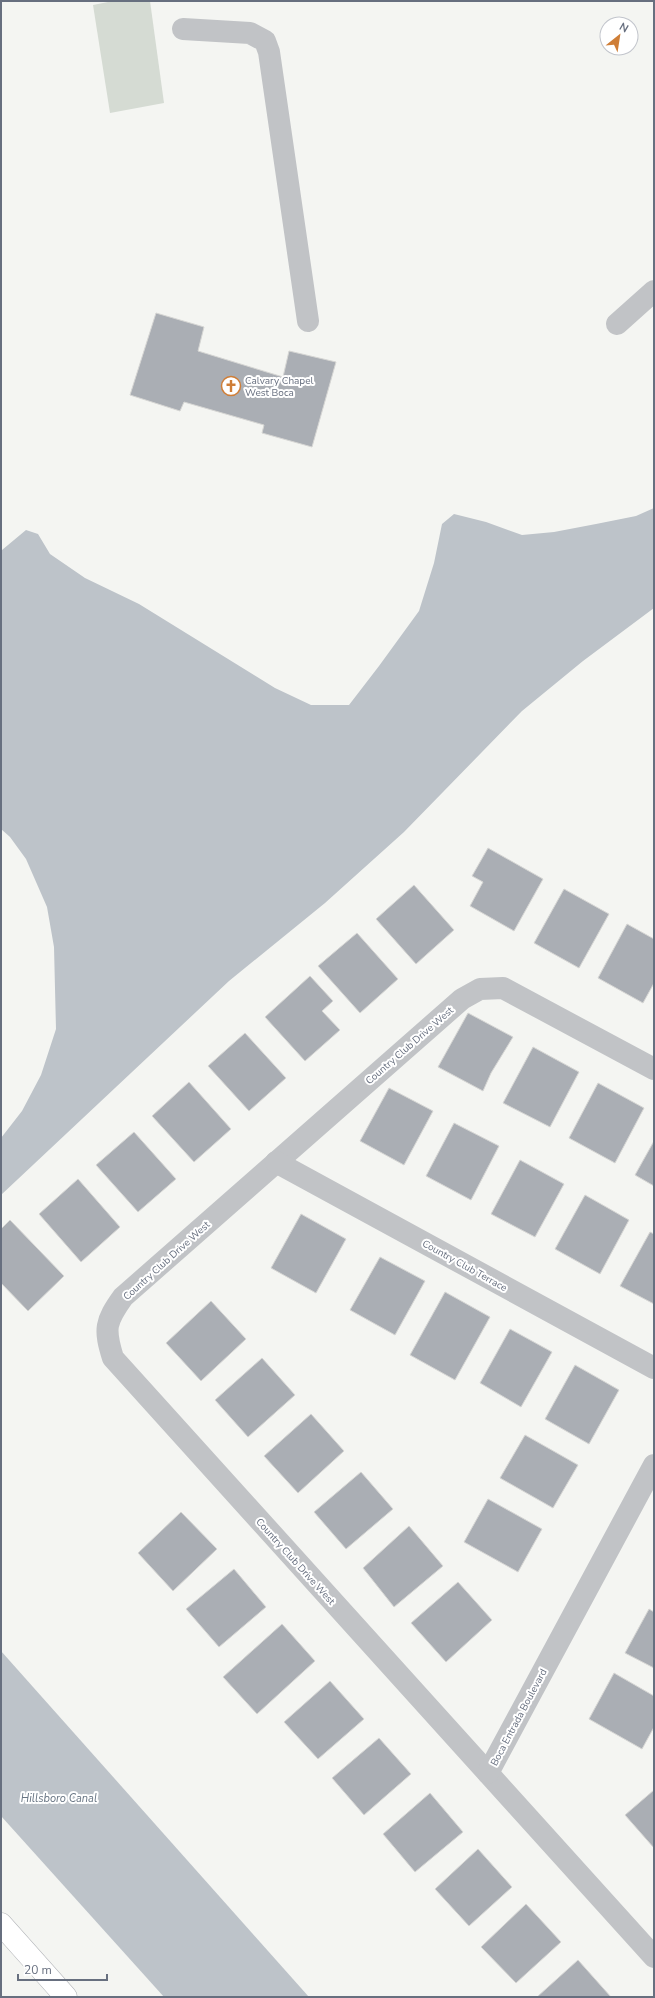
<svg xmlns="http://www.w3.org/2000/svg" width="655" height="1998" font-family="'Nunito Sans',sans-serif">
	<style>
		.green { fill: #d5dbd3 }
		.water { fill: #bdc3c9 }
		.building { fill: #aaaeb4; stroke: #d6d6d4 }
		.lines { fill: none; stroke-linecap: round; stroke-linejoin: round }
		.major-casing { stroke: #b4b6ba; stroke-width: 23 }
		.minor { stroke: #c1c3c6; stroke-width: 22 }
		.major { stroke: #fff; stroke-width: 22 }
		.labels { text-anchor: middle; stroke-width: 4; stroke-linejoin: round; paint-order: stroke }
		.poi-label { font-size: 10px; fill: #676f7f; stroke: #fff; text-anchor: start }
		.street-label { font-size: 10px; fill: #676f7f; stroke: #fff }
		.water-label { font-size: 11px; font-style: italic; fill: #687583; stroke: #fff }
	</style>
	<rect width="100%" height="100%" fill="#f4f5f2"/>
	<!-- green -->
	<path class="green" d="M 113,1 L 150,1 L 164,103 L 110,113 L 93,5 Z"/>
	<!-- water -->
	<g class="water">
		<path d="M 654,508 L 654,608 L 583,661 L 522,711 L 404,832 L 325,903 L 229,981 L 1,1195 L 1,1138 L 22,1111 L 41,1075 L 56,1029 L 54,947 L 47,907 L 26,859 L 10,837 L 1,829 L 2,550 L 26,530 L 38,534 L 50,554 L 85,578 L 139,604 L 275,688 L 311,705 L 349,705 L 379,666 L 419,611 L 434,563 L 442,524 L 454,514 L 486,522 L 522,535 L 554,532 L 596,524 L 636,516 Z"/>
		<path d="M 1,1651 L 309,1997 L 164,1997 L 1,1816 Z"/>
	</g>
	<!-- building -->
	<g class="building">
		<path d="M 156,313 L 204,327 L 198,351 L 283,377 L 289,351 L 336,362 L 312,447 L 262,433 L 264,425 L 184,402 L 180,411 L 130,395 Z"/>
		<path d="M 488,848 L 543,879 L 514,931 L 470,906 L 483,882 L 472,876 Z"/>
		<path d="M 414,885 L 454,930 L 416,964 L 376,919 Z"/>
		<path d="M 564,889 L 609,914 L 579,968 L 534,943 Z"/>
		<path d="M 627,924 L 654,939 L 654,983 L 643,1003 L 598,978 Z"/>
		<path d="M 357,933 L 398,979 L 360,1013 L 318,966 Z"/>
		<path d="M 310,976 L 333,1001 L 322,1011 L 340,1030 L 305,1061 L 265,1017 Z"/>
		<path d="M 468,1013 L 513,1037 L 491,1073 L 483,1091 L 438,1067 Z"/>
		<path d="M 245,1033 L 286,1078 L 249,1111 L 208,1066 Z"/>
		<path d="M 533,1047 L 579,1072 L 550,1127 L 503,1103 Z"/>
		<path d="M 189,1082 L 231,1129 L 194,1162 L 152,1116 Z"/>
		<path d="M 598,1083 L 644,1108 L 615,1163 L 569,1138 Z"/>
		<path d="M 389,1088 L 433,1111 L 404,1165 L 360,1141 Z"/>
		<path d="M 454,1123 L 499,1146 L 471,1200 L 426,1176 Z"/>
		<path d="M 134,1132 L 176,1179 L 138,1212 L 96,1165 Z"/>
		<path d="M 654,1141 L 654,1186 L 635,1175 Z"/>
		<path d="M 520,1160 L 564,1184 L 535,1237 L 491,1214 Z"/>
		<path d="M 78,1179 L 120,1227 L 81,1262 L 39,1214 Z"/>
		<path d="M 585,1195 L 629,1220 L 600,1274 L 555,1249 Z"/>
		<path d="M 301,1214 L 346,1239 L 316,1293 L 271,1268 Z"/>
		<path d="M 10,1220 L 64,1276 L 28,1311 L 1,1283 L 1,1229 Z"/>
		<path d="M 650,1232 L 654,1234 L 654,1304 L 620,1286 Z"/>
		<path d="M 380,1257 L 425,1281 L 395,1335 L 350,1310 Z"/>
		<path d="M 445,1292 L 490,1317 L 455,1380 L 410,1355 Z"/>
		<path d="M 211,1301 L 246,1339 L 201,1381 L 166,1343 Z"/>
		<path d="M 510,1329 L 552,1352 L 521,1407 L 480,1383 Z"/>
		<path d="M 262,1358 L 295,1395 L 248,1437 L 215,1400 Z"/>
		<path d="M 575,1365 L 619,1390 L 589,1444 L 545,1419 Z"/>
		<path d="M 311,1414 L 344,1451 L 298,1493 L 264,1456 Z"/>
		<path d="M 525,1435 L 578,1465 L 553,1508 L 500,1478 Z"/>
		<path d="M 361,1472 L 393,1509 L 346,1549 L 314,1512 Z"/>
		<path d="M 488,1499 L 542,1529 L 518,1572 L 464,1542 Z"/>
		<path d="M 181,1512 L 217,1549 L 173,1591 L 138,1553 Z"/>
		<path d="M 409,1526 L 443,1566 L 394,1607 L 363,1568 Z"/>
		<path d="M 234,1569 L 266,1607 L 219,1647 L 186,1609 Z"/>
		<path d="M 458,1582 L 492,1620 L 446,1662 L 411,1623 Z"/>
		<path d="M 649,1609 L 654,1612 L 654,1668 L 625,1653 Z"/>
		<path d="M 282,1624 L 315,1661 L 257,1714 L 223,1677 Z"/>
		<path d="M 614,1673 L 654,1696 L 654,1727 L 642,1749 L 589,1719 Z"/>
		<path d="M 330,1681 L 364,1719 L 318,1759 L 284,1722 Z"/>
		<path d="M 379,1738 L 411,1774 L 364,1815 L 332,1778 Z"/>
		<path d="M 654,1790 L 654,1848 L 625,1815 Z"/>
		<path d="M 430,1793 L 463,1832 L 415,1872 L 383,1834 Z"/>
		<path d="M 478,1849 L 512,1887 L 469,1926 L 435,1889 Z"/>
		<path d="M 526,1904 L 561,1942 L 516,1983 L 481,1947 Z"/>
		<path d="M 578,1960 L 611,1997 L 537,1997 Z"/>
	</g>
	<g class="lines">
		<!-- major casing -->
		<g class="major-casing">
			<path id="major" d="M 1,1924 L 66,1997"/>
		</g>
		<!-- minor -->
		<g class="minor">
			<path d="M 183,29 L 250,33 L 265,41 L 269,52 L 308,321"/>
			<path d="M 617,324 L 654,291"/>
			<path d="M 654,1069 L 503,988 L 480,989 L 462,999 L 123,1297 C 105,1322 104,1329 113,1358 L 654,1957"/>
			<path d="M 276,1162 L 654,1368"/>
			<path d="M 488,1773 L 654,1465"/>
		</g>
		<!-- major -->
		<use href="#major" class="major"/>
	</g>
	<!-- icons -->
	<defs>
		<g id="church-ring" transform="scale(1)"><circle r="9.5" fill="#fff" stroke="#cf7e37" stroke-width="1.5"/><path d="M-1.2-6h2.4v3.5h3.3v2.4h-3.3V6h-2.4V-.1h-3.3v-2.4h3.3Z" fill="#cf7e37"/></g>
	</defs>
	<g fill-rule="evenodd">
		<use href="#church-ring" x="231" y="386"/>
	</g>
	<g class="labels">
		<!-- poi labels -->
		<g class="poi-label">
			<text x="245" y="384">Calvary Chapel<tspan x="245" dy="12">West Boca</tspan></text>
		</g>
		<!-- street labels -->
		<g class="street-label">
			<text transform="translate(409 1045) rotate(-41)" y="4">Country Club Drive West</text>
			<text transform="translate(166 1260) rotate(-42)" y="4">Country Club Drive West</text>
			<text transform="translate(465 1265) rotate(29)" y="4">Country Club Terrace</text>
			<text transform="translate(296 1561) rotate(48)" y="4">Country Club Drive West</text>
			<text transform="translate(518 1717) rotate(-62)" y="4">Boca Entrada Boulevard</text>
		</g>
		<!-- water labels -->
		<g class="water-label">
			<text x="59" y="1802">Hillsboro Canal</text>
		</g>
	</g>
	<!-- border -->
	<rect width="655" height="1998" fill="none" stroke="#676f7f" stroke-width="4"/>
	<!-- north arrow -->
	<g transform="translate(619 36) rotate(30)"><circle r="19" fill="#ffffff" stroke="#c2c5cc"/>
	<path d="M0-3L7 15L0 10L-7 15Z" fill="#cf7e37"/>
	<text y="-6" font-size="11" font-weight="bold" text-anchor="middle" fill="#676f7f">N</text>
	</g>
	<!-- scale -->
	<path d="M18 1974v6h89v-6" fill="none" stroke="#676f7f" stroke-width="2"/>
	<text x="24" y="1974" font-size="12" fill="#676f7f" stroke="#ffffff" stroke-width="3" paint-order="stroke">20 m</text>
</svg>
